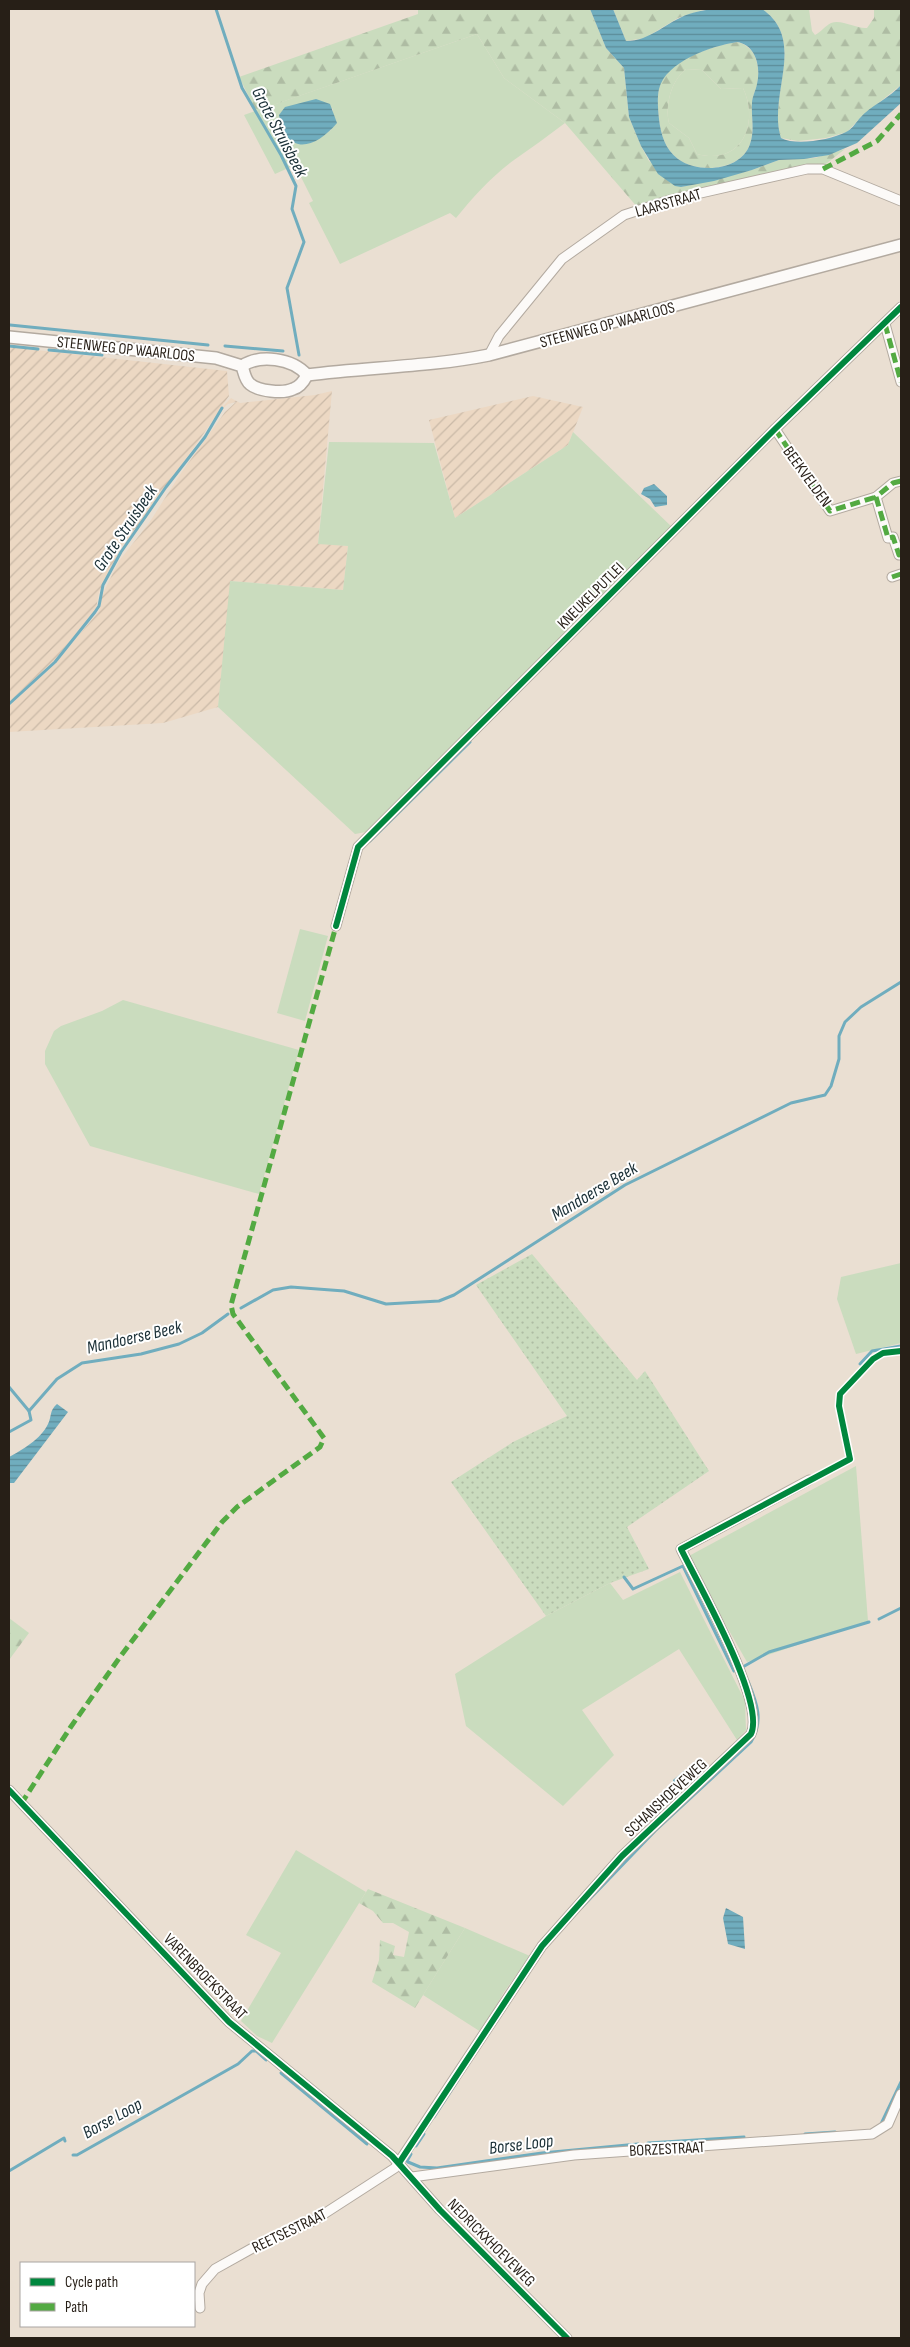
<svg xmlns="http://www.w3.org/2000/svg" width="910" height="2347" font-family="'Sofia Sans Condensed',sans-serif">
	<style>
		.industrial { fill: url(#industrial-furrows) }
		.grass { fill: #cadcbe; fill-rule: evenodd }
		.forest { fill: url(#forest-firs); fill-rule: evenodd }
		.park { fill: url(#park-dots) }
		.water { fill: url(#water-rules); fill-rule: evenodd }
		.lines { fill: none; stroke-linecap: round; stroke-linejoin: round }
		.stream { stroke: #70adbe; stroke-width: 3 }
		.street-casing { stroke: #b3aaa0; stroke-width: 11 }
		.secondary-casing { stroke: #b3aaa0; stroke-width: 14 }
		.street { stroke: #fcfaf8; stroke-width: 9 }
		.secondary { stroke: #fcfaf8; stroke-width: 11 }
		.quiet { stroke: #53aa42; stroke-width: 5; stroke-dasharray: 10 5; stroke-linecap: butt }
		.cycleway-casing { stroke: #fff; stroke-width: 9 }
		.cycleway { stroke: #00873e; stroke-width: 6 }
		.labels { text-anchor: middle; stroke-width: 4; stroke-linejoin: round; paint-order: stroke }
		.street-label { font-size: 16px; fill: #271f17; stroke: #fff }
		.water-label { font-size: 18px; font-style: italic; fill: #1b3037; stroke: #fff }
	</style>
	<defs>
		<pattern id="industrial-furrows" width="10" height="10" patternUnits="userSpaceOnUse" patternTransform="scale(1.25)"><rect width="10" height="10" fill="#ecd8c3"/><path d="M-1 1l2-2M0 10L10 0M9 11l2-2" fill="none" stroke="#cab9a7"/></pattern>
		<pattern id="forest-firs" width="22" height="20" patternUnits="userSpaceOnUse" patternTransform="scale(1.25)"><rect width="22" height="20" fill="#cadcbe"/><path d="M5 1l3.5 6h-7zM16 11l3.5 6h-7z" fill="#aebca3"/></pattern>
		<pattern id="park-dots" width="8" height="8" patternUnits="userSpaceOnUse" patternTransform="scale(1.25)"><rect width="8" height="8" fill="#cadcbe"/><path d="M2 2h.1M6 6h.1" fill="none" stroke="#aebca3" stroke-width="1.8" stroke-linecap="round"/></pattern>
		<pattern id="water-rules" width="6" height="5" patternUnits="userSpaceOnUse" patternTransform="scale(1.25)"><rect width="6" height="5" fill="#70adbe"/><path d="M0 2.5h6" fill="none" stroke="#5c8c99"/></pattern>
	</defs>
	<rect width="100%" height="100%" fill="#eadfd2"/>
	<!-- industrial -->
	<g class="industrial">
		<path d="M 9,347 L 227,371 L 229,396 L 220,409 L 231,398 L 240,403 L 315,395 L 332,391 L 318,543 L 348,546 L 343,590 L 231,581 L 218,707 L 163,723 L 9,732 L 9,706 L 55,664 L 99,611 L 102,595 L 119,561 L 149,523 L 181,473 L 225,412 L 236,402 L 228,404 L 218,413 L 144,519 L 123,544 L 99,592 L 96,609 L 53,662 L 9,702 Z"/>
		<path d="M 533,396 L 583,407 L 568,445 L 455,518 L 429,420 Z"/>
	</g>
	<!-- grass -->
	<g class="grass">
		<path d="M 477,34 L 504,78 L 565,123 C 548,136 531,148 514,160 C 492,176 473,197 456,218 L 450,213 L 340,264 L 309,203 L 313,201 L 295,165 L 275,174 L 244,115 ZM 333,108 L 331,130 L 311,143 Z"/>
		<path d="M 686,69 L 702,70 L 721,89 L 743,88 C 760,124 741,166 697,154 L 689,138 L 669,123 C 665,105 671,81 686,69 Z"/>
		<path d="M 573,432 L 673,528 L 366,832 L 355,834 L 218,707 L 230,581 L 343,590 L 348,546 L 318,544 L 329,442 L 434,443 L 455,518 L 568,445 Z"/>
		<path d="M 300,929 L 328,936 L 305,1021 L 277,1013 Z"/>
		<path d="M 123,1000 L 299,1050 L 259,1194 L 90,1146 L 45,1064 L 45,1051 L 54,1031 L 61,1026 L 102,1011 Z"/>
		<path d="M 901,1263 L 901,1343 L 856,1354 L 837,1299 L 841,1277 Z"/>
		<path d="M 856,1466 L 868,1621 L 747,1662 L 687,1557 Z"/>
		<path d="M 680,1572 L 745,1701 L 746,1730 L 737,1740 L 679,1649 L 582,1710 L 614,1755 L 563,1806 L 466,1726 L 455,1674 L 546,1616 L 610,1583 L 623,1600 Z"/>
		<path d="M 296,1850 L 366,1892 L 272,2043 L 257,2036 L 241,2021 L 281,1953 L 246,1935 Z"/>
		<path d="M 465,1928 L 530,1956 L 504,1992 L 481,2032 L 423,1995 Z"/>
	</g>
	<!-- forest -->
	<g class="forest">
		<path d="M 418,9 L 590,9 L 606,48 L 624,68 L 629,117 L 641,146 L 649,161 L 681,187 L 752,170 L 779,160 L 815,158 L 845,149 L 822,167 L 638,208 L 565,123 L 504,78 L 477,34 L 256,111 L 239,77 L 418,14 Z"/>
		<path d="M 613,9 L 706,9 L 678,18 L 645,38 L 626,41 Z"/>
		<path d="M 762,9 L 809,9 L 812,31 L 815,35 C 821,32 825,26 831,23 C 842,19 856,29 867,28 L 874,18 L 874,9 L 901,9 L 901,85 L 861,117 L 847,132 L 826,138 L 798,141 L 781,138 C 767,96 808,40 762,9 Z"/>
		<path d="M 737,42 C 756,46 761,67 757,85 C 756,90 752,97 752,103 C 751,117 755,130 750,144 C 741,171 698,174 678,159 C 665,149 661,135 659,119 C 658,109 657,98 659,88 C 666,60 712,46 737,42 ZM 686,69 L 702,70 L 721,89 L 743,88 C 760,124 741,166 697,154 L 689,138 L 669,123 C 665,105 671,81 686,69 Z"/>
		<path d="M 9,1618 L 29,1633 L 9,1660 Z"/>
		<path d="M 368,1889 L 465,1928 L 415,2008 L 372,1982 L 379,1960 L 380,1940 L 395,1946 L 393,1955 L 404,1957 L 409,1932 L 393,1923 L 383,1923 L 373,1911 L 359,1903 Z"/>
	</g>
	<!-- park -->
	<path class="park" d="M 532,1254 L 637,1380 L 645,1371 L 709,1471 L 627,1527 L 649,1569 L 610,1583 L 546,1616 L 451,1482 L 513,1442 L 567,1416 L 476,1285 Z"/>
	<!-- water -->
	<g class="water">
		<path d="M 590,9 L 613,9 L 626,41 C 651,41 666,22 689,14 C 713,6 738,9 762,9 C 808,40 767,96 781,138 C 796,146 830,140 846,132 C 851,130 855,124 859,119 C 871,105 890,98 901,85 L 901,103 L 857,143 L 829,155 L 804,159 L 779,160 L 752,170 L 714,181 L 681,187 L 675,186 L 658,174 L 641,146 L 629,117 L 624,68 L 606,48 ZM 737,42 C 756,45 761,67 757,84 C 756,90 752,97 752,103 C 751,117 755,130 750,144 C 741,171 699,174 678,159 C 665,149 661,135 659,119 C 658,109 657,98 659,89 C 666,61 712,46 737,42 Z"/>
		<path d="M 316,99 L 330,104 L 337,123 C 315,149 286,157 279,115 L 285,107 Z"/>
		<path d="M 654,484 L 667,496 L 667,505 L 655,507 L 650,499 L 641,494 L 644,488 Z"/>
		<path d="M 57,1404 L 68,1412 L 14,1483 L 9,1483 L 9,1457 C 22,1450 41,1439 48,1424 C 52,1416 49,1411 57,1404 Z"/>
		<path d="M 684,1771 L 689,1777 L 677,1786 L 674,1784 L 673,1780 Z"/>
		<path d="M 726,1908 L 743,1917 L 745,1949 L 728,1944 L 723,1918 Z"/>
	</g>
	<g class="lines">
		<!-- stream -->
		<g class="stream">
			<path d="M 216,9 L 242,88 L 281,155 L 296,186 L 292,209 L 304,242 L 287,288 L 299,355"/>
			<path d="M 10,325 L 208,345"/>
			<path d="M 9,346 L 38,349"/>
			<path d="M 225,346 L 283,351"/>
			<path d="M 49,350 L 102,355"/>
			<path d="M 9,704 L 55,662 L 95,612 L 99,606 L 103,585 L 121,552 L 166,487 L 205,437 L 222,408"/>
			<path d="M 370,841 L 470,742"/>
			<path d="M 241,1308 L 273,1290 L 291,1287 L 344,1291 L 386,1304 L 439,1301 L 454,1295 L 625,1185 L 791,1103 L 825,1095 L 831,1086 L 839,1059 L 839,1036 L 845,1022 L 861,1007 L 901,982"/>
			<path d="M 860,1364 L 872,1351 L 901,1346"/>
			<path d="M 9,1387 L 29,1411 L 31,1420 L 9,1432"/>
			<path d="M 29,1411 L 57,1379 L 82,1363 L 141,1354 L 179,1344 L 202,1333 L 228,1314"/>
			<path d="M 624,1577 L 633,1589 L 683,1566 L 734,1671"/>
			<path d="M 879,1619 L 901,1608"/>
			<path d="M 741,1668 L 769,1652 L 869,1622"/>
			<path d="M 582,1907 L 655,1831 L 751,1742 C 764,1721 757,1703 748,1681"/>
			<path d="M 281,2073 L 367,2144"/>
			<path d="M 434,2117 L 458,2080"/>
			<path d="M 881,2124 L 901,2082"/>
			<path d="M 805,2134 L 835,2132"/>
			<path d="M 648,2143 L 744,2137"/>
			<path d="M 416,2146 L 424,2134"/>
			<path d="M 73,2155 L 77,2155 L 238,2064 L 252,2051 L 256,2051 L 266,2060"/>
			<path d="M 407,2161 L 411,2154"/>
			<path d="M 408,2162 L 420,2167 L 437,2168 L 542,2153 L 638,2144"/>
			<path d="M 9,2171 L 64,2138 L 65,2141"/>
		</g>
		<!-- street casing -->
		<g class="street-casing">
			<g id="street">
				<path d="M 885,324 L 901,382"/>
				<path d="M 489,355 L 499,336 L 562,259 L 624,215 L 670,200 L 807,169 L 823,169 L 901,201"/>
				<path d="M 775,429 L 830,511 L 876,497"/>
				<path d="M 901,481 L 893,483 L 876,497 L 888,538 L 893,537 L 899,555 L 901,554"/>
				<path d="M 892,577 L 901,574"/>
				<path d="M 336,926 L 358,847 L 775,429 L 901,307"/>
				<path d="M 9,1790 L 229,2022 L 392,2156 L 440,2210 L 567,2338"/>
				<path d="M 412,2177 L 574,2155 L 872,2134 L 888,2124 L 901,2094"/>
				<path d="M 200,2308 L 199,2293 L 202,2284 L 215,2269 L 267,2240 L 313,2221 L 395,2168 L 542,1946 L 622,1856 L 751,1734 C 766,1702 698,1584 681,1549 L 809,1480"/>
			</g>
		</g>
		<!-- secondary casing -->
		<g class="secondary-casing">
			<g id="secondary">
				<path d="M 9,337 L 216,358 L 242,366 C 244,372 245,380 250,384 C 258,391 283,394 293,389 C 300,387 304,381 307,375"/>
				<path d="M 242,366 C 260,354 292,358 307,375"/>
				<path d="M 307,375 C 367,367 429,367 489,355 L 901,245"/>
			</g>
		</g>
		<!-- street -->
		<use href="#street" class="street"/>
		<!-- secondary -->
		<use href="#secondary" class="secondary"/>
		<!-- quiet -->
		<g class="quiet">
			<path d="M 823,169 L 877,141 L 901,114"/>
			<path d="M 885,324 L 901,382"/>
			<path d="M 775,429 L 830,511 L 876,497"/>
			<path d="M 901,481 L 893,483 L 876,497 L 888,538 L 893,537 L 899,555 L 901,554"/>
			<path d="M 892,577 L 901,574"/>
			<path d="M 21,1804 L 70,1728 L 120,1657 L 222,1522 L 237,1507 L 320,1447 L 324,1438 L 233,1314 L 231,1305 L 336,926"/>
		</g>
		<!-- cycleway casing -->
		<g class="cycleway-casing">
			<g id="cycleway">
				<path d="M 336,926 L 358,847 L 775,429 L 901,307"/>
				<path d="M 9,1790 L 229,2022 L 392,2156 L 440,2210 L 567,2338"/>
				<path d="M 399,2163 L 542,1946 L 622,1856 L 751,1734 C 766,1702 698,1584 681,1549 L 850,1459 L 839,1406 L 840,1394 L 873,1359 L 883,1353 L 901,1351"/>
			</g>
		</g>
		<!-- cycleway -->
		<use href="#cycleway" class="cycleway"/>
	</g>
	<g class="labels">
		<!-- street labels -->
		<g class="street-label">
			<text transform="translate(668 202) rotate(-16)" y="6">LAARSTRAAT</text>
			<text transform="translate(607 324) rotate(-15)" y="6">STEENWEG OP WAARLOOS</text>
			<text transform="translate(126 348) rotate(6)" y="6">STEENWEG OP WAARLOOS</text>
			<text transform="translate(808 476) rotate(54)" y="6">BEEKVELDEN</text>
			<text transform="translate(590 595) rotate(-45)" y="6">KNEUKELPUTLEI</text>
			<text transform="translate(665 1797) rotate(-43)" y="6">SCHANSHOEVEWEG</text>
			<text transform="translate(206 1976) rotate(46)" y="6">VARENBROEKSTRAAT</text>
			<text transform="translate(667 2148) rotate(-3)" y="6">BORZESTRAAT</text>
			<text transform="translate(289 2230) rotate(-26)" y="6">REETSESTRAAT</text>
			<text transform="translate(492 2242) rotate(45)" y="6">NEDRICKXHOEVEWEG</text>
		</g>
		<!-- water labels -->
		<g class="water-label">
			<text transform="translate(280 132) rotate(62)" y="6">Grote Struisbeek</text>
			<text transform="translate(125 528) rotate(-56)" y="6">Grote Struisbeek</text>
			<text transform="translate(594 1191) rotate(-31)" y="6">Mandoerse Beek</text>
			<text transform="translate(134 1337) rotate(-13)" y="6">Mandoerse Beek</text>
			<text transform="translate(112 2118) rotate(-29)" y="6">Borse Loop</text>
			<text transform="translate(521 2144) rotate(-7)" y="6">Borse Loop</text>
		</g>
	</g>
	<!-- border -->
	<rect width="910" height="2347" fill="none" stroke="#271f17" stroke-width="20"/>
	<!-- legend -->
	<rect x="20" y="2262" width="175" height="65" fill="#ffffff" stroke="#a9a5a2"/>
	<rect x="30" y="2278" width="25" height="8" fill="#00873e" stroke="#a9a5a2"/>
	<text x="65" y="2287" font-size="15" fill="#271f17">Cycle path</text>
	<rect x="30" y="2303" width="25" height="8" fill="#53aa42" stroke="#a9a5a2"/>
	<text x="65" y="2312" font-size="15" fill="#271f17">Path</text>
</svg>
